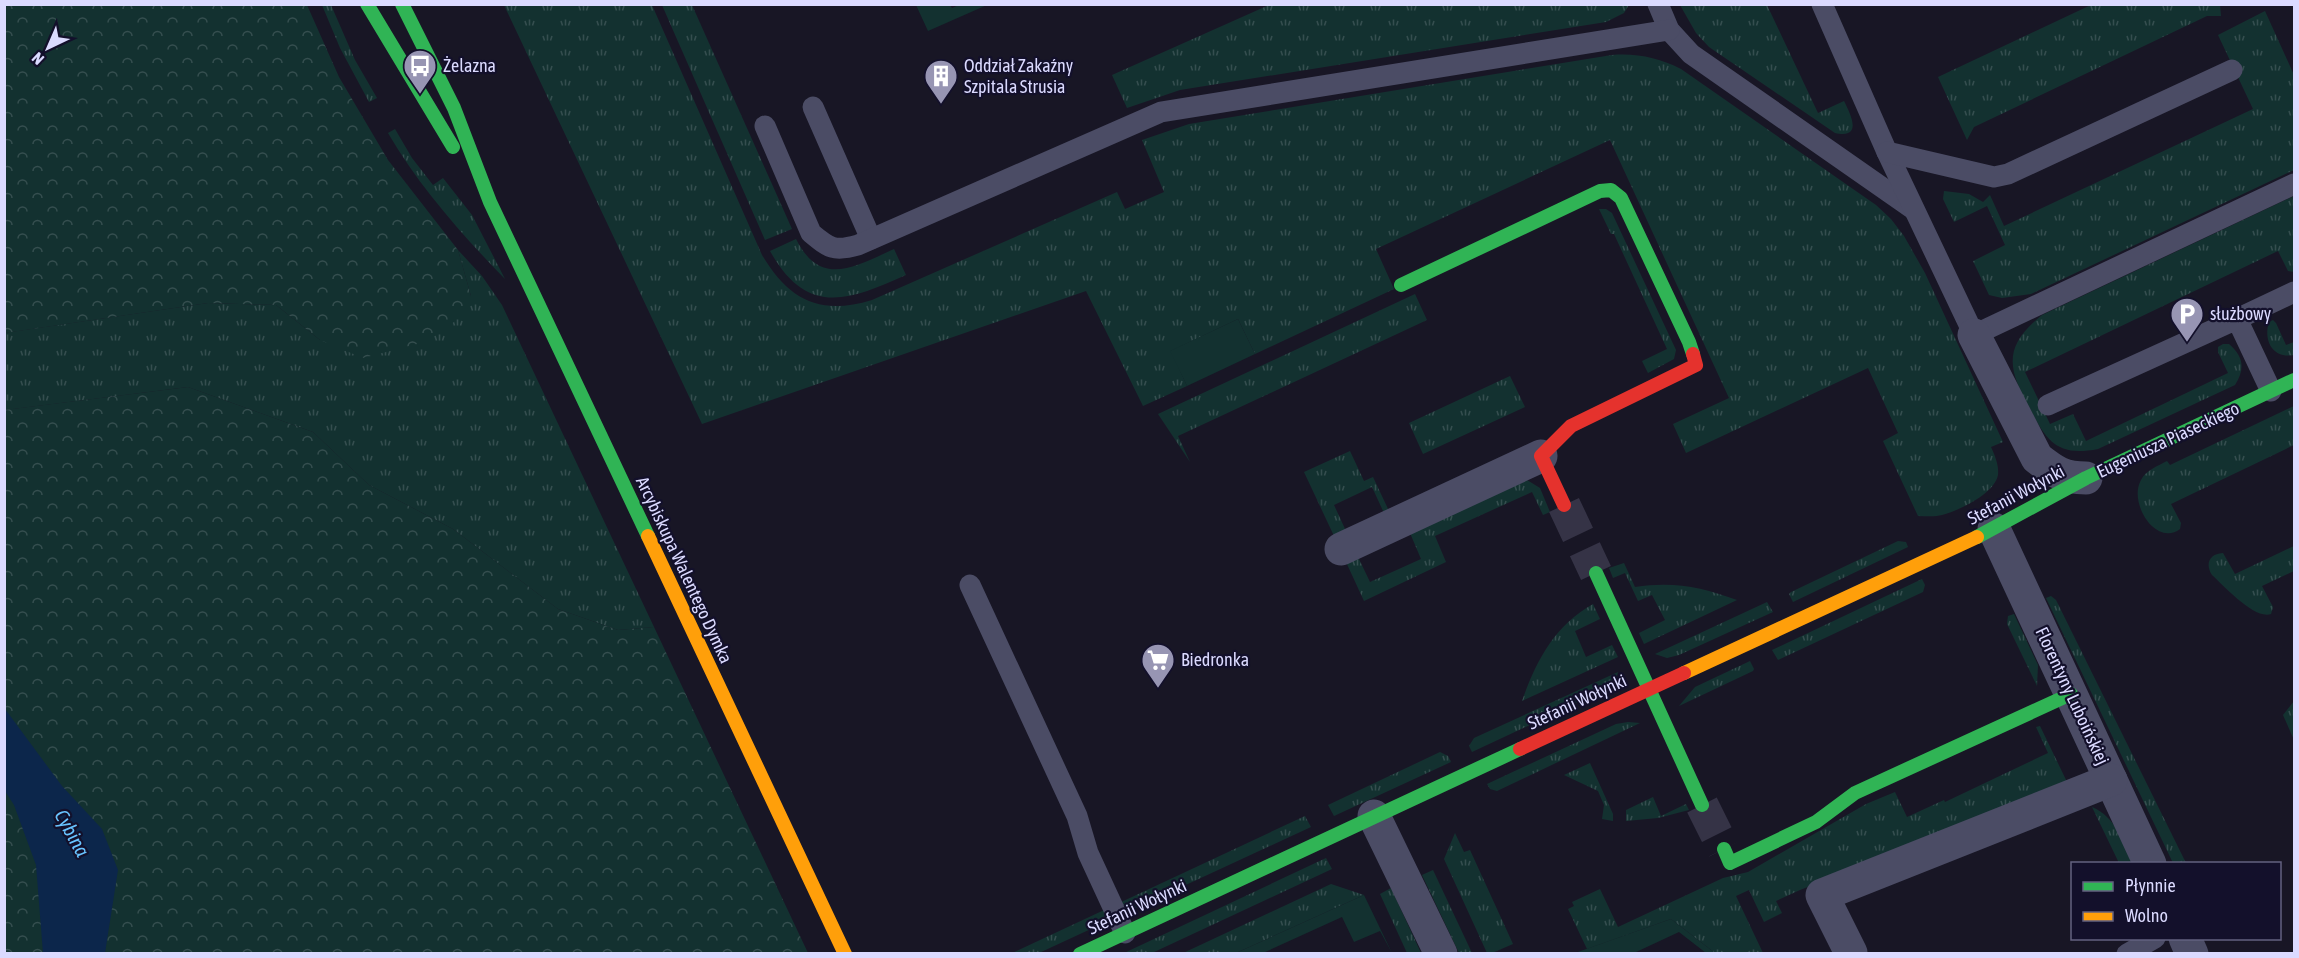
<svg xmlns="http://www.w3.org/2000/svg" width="2299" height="958" font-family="'Asap Condensed',sans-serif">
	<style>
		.grass { fill: url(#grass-tufts) }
		.forest { fill: url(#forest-crowns) }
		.green { fill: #133130 }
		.water { fill: #0c264b }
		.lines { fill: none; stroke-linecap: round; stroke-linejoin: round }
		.secondary-tunnel { stroke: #353346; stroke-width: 33; stroke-dasharray: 33 16; stroke-linecap: butt }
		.lane { stroke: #4b4c65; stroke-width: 21 }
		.street { stroke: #4b4c65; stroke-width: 33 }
		.fast { stroke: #30b455; stroke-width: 14 }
		.slow { stroke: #ff9f0a; stroke-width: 14 }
		.jam { stroke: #e5322d; stroke-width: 14 }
		.labels { text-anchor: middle; stroke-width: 4.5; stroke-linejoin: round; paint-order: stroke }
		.poi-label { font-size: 18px; fill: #dbdaff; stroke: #13102b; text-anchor: start }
		.street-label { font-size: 18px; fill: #dbdaff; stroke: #13102b }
		.water-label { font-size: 20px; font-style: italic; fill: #68c3ff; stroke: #13102b }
	</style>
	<defs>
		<pattern id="grass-tufts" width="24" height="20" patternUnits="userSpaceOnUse" patternTransform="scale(1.5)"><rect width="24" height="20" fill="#133130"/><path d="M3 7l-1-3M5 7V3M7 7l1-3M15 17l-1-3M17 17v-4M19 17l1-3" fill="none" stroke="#354e4f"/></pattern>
		<pattern id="forest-crowns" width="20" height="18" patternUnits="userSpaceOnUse" patternTransform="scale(1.5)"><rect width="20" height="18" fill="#133130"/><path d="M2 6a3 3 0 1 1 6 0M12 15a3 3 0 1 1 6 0" fill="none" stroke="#354e4f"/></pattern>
	</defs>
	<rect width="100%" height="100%" fill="#181625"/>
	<!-- grass -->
	<g class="grass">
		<path d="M 2093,4 L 2220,5 L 2221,16 L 2207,16 L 1974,127 L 1967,140 L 1938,77 Z"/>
		<path d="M 322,5 L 331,5 L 355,60 L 377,98 L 369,102 L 340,48 Z"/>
		<path d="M 504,5 L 652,5 L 762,255 C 789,300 820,316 872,300 L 1117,192 L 1125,209 L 1164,192 L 1142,140 L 1189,124 L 1612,55 C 1637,53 1659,58 1681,69 L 1876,205 L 1891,219 L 1904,236 L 1925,273 L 2003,442 L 1991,447 C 1995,456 1999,465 1998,475 C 1994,494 1960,510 1942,515 C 1935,517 1926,516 1918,516 L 1883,441 L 1898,433 L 1868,368 L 1686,453 L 1673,424 L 1729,398 L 1610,140 L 1376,249 L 1394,289 L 1255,354 L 1238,319 L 1171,351 L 1187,386 L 1143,406 L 1086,291 L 702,424 Z"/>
		<path d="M 662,5 L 692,5 L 792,229 L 765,240 Z"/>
		<path d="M 1269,5 L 1269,4 L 1629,5 L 1624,13 L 1606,22 L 1180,90 L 1127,108 L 1112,75 Z"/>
		<path d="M 1680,5 L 1767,5 L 1818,113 L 1844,101 C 1851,115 1863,139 1835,133 L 1709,47 L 1696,33 Z"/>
		<path d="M 2265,11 L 2294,75 L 2294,170 L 2031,294 L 2002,298 L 1989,295 L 1973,261 L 2005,245 L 1987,206 L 1954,222 L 1943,199 L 1944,191 L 1969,194 L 1983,202 L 1990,195 L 2004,226 L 2253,109 L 2218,35 Z"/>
		<path d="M 395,129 L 412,158 L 433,185 L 443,178 L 472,215 L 505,279 C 463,236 418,185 388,133 Z"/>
		<path d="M 2294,196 L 2294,272 L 2288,271 L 2278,251 L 2025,372 L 2050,424 L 2073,414 L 2086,441 L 2228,373 L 2218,352 L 2218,347 L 2223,344 L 2229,344 C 2244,357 2245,369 2235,385 L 2098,449 C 2058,457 2047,442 2030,409 C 2008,369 2002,347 2042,315 Z"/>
		<path d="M 1599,209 L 1606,209 L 1612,213 L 1676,350 L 1674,359 L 1648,373 L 1642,361 L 1667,349 L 1614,234 L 1611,234 Z"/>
		<path d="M 796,239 C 821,289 856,266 894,249 L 906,275 C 848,301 807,317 770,251 Z"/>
		<path d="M 458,250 L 482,276 L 502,305 L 654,627 L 618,630 L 558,609 L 453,529 L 369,485 L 313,432 L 188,387 L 5,410 L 4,333 L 208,303 L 276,305 L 320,340 L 471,296 Z"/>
		<path d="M 1415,294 L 1427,320 L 1178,436 L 1190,462 L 1158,414 Z"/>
		<path d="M 2273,320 L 2276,323 L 2286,345 L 2294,342 L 2294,355 C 2273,359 2263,341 2269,322 Z"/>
		<path d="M 1510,376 L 1525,407 L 1423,454 L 1409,423 Z"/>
		<path d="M 2294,406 L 2294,445 L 2171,504 L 2181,523 L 2180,529 C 2156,547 2128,503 2141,480 C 2146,470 2158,466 2167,461 L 2170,465 Z"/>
		<path d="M 1350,451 L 1364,481 L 1373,477 L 1389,511 L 1384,513 L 1372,487 L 1334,505 L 1346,531 L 1334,536 L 1304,472 Z"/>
		<path d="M 1527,480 L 1540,488 L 1550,512 L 1543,515 L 1532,492 L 1435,536 L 1446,562 L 1364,601 L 1346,562 L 1358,557 L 1370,582 L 1421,559 L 1410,533 Z"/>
		<path d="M 1898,541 L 1906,542 L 1908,547 L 1793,602 L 1789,594 L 1791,592 Z"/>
		<path d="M 2294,546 L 2294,571 L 2262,586 L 2273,607 L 2271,614 C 2255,620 2224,586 2212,575 C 2205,564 2209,554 2223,553 L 2235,574 Z"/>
		<path d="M 1624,563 L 1635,587 C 1673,581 1702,587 1737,600 L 1644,644 L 1639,633 L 1665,620 L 1652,595 L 1638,601 L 1625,573 L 1613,578 L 1609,568 Z"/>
		<path d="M 1922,579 L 1925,585 L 1923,592 L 1778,660 L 1772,650 Z"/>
		<path d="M 2051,596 L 2056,600 L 2186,863 L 2173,863 L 2046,598 Z"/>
		<path d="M 1767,602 L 1773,612 L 1679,655 L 1667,658 L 1655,654 Z"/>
		<path d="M 1593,604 L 1600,619 L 1575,631 L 1586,657 L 1612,645 L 1618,657 L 1522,701 C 1536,661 1555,625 1593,604 Z"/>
		<path d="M 2014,614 L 2038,665 L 2037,686 L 2007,624 L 2008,616 Z"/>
		<path d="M 1750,661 L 1754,669 L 1753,671 L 1679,706 L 1695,687 Z"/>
		<path d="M 1618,672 L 1616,680 L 1611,687 L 1472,752 L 1469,746 L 1474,738 Z"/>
		<path d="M 2294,701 L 2294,740 L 2283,715 Z"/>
		<path d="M 1628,722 L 1640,723 L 1497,791 L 1490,789 L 1487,784 L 1616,724 Z"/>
		<path d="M 2040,726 L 2068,784 L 1800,890 L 1776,901 L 1782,913 L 1764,922 L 1749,890 L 1736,896 L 1763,953 L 1715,953 L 1671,919 L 1587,949 L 1568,909 L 1574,906 L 1572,902 L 1600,889 L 1618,927 L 1723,878 L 1748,872 L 1866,804 L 1895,792 L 1907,817 L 1944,800 L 1945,802 L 2048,753 L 2036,727 Z"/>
		<path d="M 1440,752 L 1448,756 L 1451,762 L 1334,816 L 1328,805 Z"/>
		<path d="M 1590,763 L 1613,814 L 1613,821 L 1602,819 L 1604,805 L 1598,791 L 1564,775 Z"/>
		<path d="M 1653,797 L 1661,816 L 1686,804 L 1689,810 L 1658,818 L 1626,821 L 1626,810 Z"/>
		<path d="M 2092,807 C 2116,817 2122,841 2133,863 L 2119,863 Z"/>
		<path d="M 1305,816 L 1311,827 L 1039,953 L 1010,954 Z"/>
		<path d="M 1455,833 L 1464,852 L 1470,850 L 1513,944 L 1492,953 L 1487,953 L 1444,859 Z"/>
		<path d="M 1326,858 L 1332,869 L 1152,953 L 1122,954 Z"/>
		<path d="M 1433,870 L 1472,953 L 1459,953 L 1422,875 Z"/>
		<path d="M 1331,884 L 1364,895 L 1236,953 L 1181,954 Z"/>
		<path d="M 1391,888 L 1421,953 L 1407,953 L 1380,894 Z"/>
	</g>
	<!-- forest -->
	<g class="forest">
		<path d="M 4,5 L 307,5 L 339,77 L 388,160 L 458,250 L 471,296 L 454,322 L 417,344 L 363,358 L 320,340 L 276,305 L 208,303 L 5,333 Z"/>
		<path d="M 188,387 L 313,432 L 369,485 L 453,529 L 558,609 L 618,630 L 654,627 L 808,953 L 5,953 L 4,410 Z"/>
	</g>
	<!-- green -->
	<g class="green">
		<path d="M 916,5 L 950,5 L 952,8 L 959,5 L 987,5 L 928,31 Z"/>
		<path d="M 1238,319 L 1255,354 L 1187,386 L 1170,351 Z"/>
		<path d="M 1364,895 L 1392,953 L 1380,931 L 1354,942 L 1342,917 L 1263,953 L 1236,953 Z"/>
		<path d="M 1671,919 L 1715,953 L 1706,953 L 1679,932 L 1634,953 L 1575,953 Z"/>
	</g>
	<!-- water -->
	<path class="water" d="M 5,709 L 62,786 L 102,829 L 118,870 L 105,953 L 43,953 L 36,865 L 14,805 L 5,791 Z"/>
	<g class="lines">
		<!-- secondary-tunnel -->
		<g class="secondary-tunnel">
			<path d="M 1564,505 L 1596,573"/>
			<path d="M 1702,805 L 1724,849"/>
		</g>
		<!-- lane -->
		<g class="lane">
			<path d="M 1658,4 L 1669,30 L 1691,54 L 1913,209"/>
			<path d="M 1822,4 L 1887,152 L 1974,335 L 2294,184"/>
			<path d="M 813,107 L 871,239"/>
			<path d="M 765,126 L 811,233 C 829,248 834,252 858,245 L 1161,112 L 1669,30"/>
			<path d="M 1887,152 L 1994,177 L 2008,174 L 2232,70"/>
			<path d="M 2237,319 L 2294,292"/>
			<path d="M 2048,405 L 2237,319 L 2271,391"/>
			<path d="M 970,585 L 1077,816 L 1088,853 L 1125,933"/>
			<path d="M 2127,954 L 2155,938"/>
		</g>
		<!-- street -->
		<g class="street">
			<path d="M 1974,335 L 2037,458 C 2055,472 2063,478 2086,478"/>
			<path d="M 1994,529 L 2150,864"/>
			<path d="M 1341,549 L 1541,456"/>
			<path d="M 1374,816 L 1441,954"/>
			<path d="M 2185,938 L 2192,954"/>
			<path d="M 1851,953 L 1822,895 L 2111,780"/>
		</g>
		<!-- fast -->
		<g class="fast">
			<path d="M 367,4 L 453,147"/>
			<path d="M 402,4 L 454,108 L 490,202 L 648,536"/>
			<path d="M 1401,285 L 1600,191 L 1611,190 L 1621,198 L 1689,342 L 1693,354"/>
			<path d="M 1977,537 L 2086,478 L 2294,380"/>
			<path d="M 1596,573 L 1702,805"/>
			<path d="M 1724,849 L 1730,863 L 1816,822 L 1855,793 L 2071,694"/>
			<path d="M 1080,954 L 1520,749"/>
		</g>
		<!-- slow -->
		<g class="slow">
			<path d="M 648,536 L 845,954"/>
			<path d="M 1684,673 L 1977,537"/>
		</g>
		<!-- jam -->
		<g class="jam">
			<path d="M 1564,505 L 1541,456 L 1571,426 L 1696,365 L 1693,354"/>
			<path d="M 1520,749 L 1684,673"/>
		</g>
	</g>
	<!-- icons -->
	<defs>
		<g id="bus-pin" transform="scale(1.725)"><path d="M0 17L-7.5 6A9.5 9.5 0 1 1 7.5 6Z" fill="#9795b3" stroke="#13102b"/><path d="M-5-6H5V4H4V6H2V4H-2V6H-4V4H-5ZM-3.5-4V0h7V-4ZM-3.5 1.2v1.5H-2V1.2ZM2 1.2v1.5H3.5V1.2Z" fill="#fff"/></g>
		<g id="building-pin" transform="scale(1.725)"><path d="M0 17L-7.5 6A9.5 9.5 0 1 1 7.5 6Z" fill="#9795b3" stroke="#13102b"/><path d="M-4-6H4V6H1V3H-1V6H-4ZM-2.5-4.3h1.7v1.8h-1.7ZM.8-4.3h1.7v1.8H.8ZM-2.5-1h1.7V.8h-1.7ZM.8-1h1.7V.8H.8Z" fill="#fff"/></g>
		<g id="parking-pin" transform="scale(1.725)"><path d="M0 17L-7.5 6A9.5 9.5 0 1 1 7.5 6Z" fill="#9795b3" stroke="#13102b"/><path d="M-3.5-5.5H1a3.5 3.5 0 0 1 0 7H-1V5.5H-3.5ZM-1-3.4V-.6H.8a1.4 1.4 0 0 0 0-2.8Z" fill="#fff"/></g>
		<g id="supermarket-pin" transform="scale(1.725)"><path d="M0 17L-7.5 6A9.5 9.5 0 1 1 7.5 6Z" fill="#9795b3" stroke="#13102b"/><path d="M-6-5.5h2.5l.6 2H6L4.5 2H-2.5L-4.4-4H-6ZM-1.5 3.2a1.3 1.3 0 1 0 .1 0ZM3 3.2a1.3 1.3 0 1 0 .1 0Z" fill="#fff"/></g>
	</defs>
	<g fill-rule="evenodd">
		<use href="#bus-pin" x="420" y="66"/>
		<use href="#building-pin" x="941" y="76"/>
		<use href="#parking-pin" x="2187" y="314"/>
		<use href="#supermarket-pin" x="1158" y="660"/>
	</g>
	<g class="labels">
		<!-- poi labels -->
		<g class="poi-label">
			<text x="443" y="72">Żelazna</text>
			<text x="964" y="72">Oddział Zakaźny<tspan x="964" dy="21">Szpitala Strusia</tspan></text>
			<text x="2210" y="320">służbowy</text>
			<text x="1181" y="666">Biedronka</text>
		</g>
		<!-- street labels -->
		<g class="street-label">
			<text transform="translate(2168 440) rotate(-25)" y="6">Eugeniusza Piaseckiego</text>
			<text transform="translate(2016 495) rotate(-28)" y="6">Stefanii Wołynki</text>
			<text transform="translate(684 570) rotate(65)" y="6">Arcybiskupa Walentego Dymka</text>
			<text transform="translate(2072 696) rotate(65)" y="6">Florentyny Luboińskiej</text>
			<text transform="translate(1577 702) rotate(-25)" y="6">Stefanii Wołynki</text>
			<text transform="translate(1137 907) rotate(-25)" y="6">Stefanii Wołynki</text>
		</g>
		<!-- water labels -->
		<g class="water-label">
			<text transform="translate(72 833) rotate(61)" y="7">Cybina</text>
		</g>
	</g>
	<!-- border -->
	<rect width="2299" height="958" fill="none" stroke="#dbdaff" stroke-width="12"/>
	<!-- legend -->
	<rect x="2071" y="862" width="210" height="78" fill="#13102b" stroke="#636180" stroke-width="1.5"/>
	<rect x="2083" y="882" width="30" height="9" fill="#30b455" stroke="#636180" stroke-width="1.5"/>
	<text x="2125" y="892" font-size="18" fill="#dbdaff">Płynnie</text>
	<rect x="2083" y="912" width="30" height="9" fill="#ff9f0a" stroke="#636180" stroke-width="1.5"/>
	<text x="2125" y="922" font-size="18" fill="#dbdaff">Wolno</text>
	<!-- north arrow -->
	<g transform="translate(48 48) rotate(224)" stroke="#13102b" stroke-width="4.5" paint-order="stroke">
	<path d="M0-4.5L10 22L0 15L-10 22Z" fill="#dbdaff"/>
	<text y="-9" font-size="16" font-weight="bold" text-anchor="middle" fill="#dbdaff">N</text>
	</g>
</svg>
